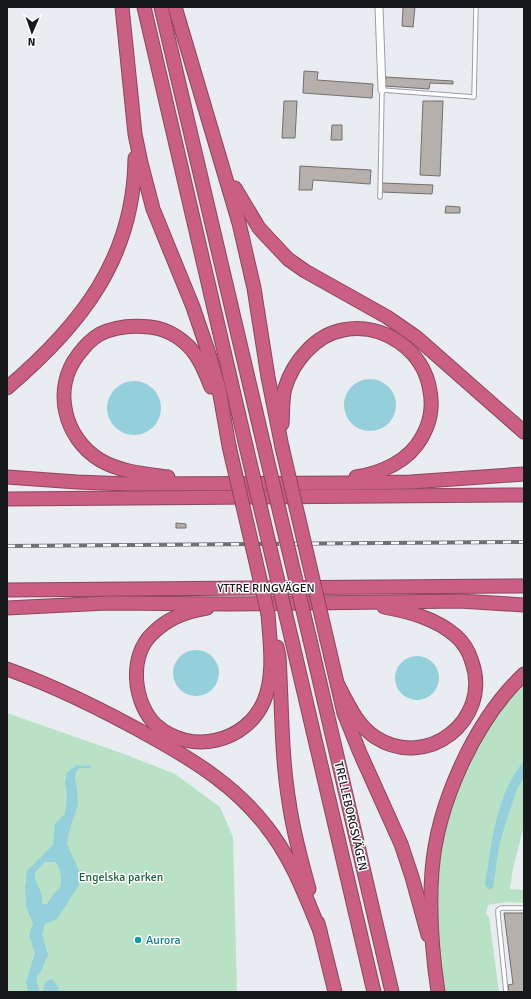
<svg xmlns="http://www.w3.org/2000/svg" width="531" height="999" font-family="Signika,sans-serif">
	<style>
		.green { fill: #b9e1c6 }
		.water { fill: #94d0dc; fill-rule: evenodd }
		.building { fill: #b6b0ac; stroke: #746f6c }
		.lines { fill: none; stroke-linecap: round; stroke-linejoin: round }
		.lane-casing { stroke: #9c9ea4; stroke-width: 5.5 }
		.street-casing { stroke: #9c9ea4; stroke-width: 9 }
		.highway-casing { stroke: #8c465e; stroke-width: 15 }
		.lane { stroke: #fff; stroke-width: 3.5 }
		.street { stroke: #fff; stroke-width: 7 }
		.highway { stroke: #cb5e83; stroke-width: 13 }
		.rail-casing { stroke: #6e7073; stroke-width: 4 }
		.rail { stroke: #fff; stroke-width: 2.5; stroke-dasharray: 8; stroke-linecap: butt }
		.highway-bridge-casing { stroke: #8c465e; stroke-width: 15; stroke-linecap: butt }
		.highway-bridge { stroke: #cb5e83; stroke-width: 13 }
		.culture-dot { fill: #0f9aa8; stroke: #fff; stroke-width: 1.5 }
		.labels { text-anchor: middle; stroke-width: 3; stroke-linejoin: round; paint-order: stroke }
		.street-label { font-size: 12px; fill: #17181a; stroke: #fff }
		.park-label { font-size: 12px; fill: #1c613b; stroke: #fff }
		.culture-label { font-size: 12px; fill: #0d838f; stroke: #fff; text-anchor: start }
	</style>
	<rect width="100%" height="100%" fill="#e9ecf1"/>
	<!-- green -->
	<g class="green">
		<path d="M 524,679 L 524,825 L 513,868 L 510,889 L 524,890 L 524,903 L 507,902 L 488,905 L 486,914 L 489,917 L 499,992 L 444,992 L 436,936 L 438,864 L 445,827 L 457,787 L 485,730 Z"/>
		<path d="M 7,713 L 124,754 L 175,774 L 220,807 L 233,837 L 237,992 L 7,992 Z"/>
	</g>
	<!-- water -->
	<g class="water">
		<circle cx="370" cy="405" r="26"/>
		<circle cx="134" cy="408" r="27"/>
		<circle cx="196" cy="673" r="23"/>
		<circle cx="417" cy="678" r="22"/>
		<path d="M 524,761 L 524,777 L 517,789 L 506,822 L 499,846 L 493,888 L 488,889 L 485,885 C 492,843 495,796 524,761 Z"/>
		<path d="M 76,765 L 82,766 L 91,765 L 91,768 L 79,768 L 76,772 L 75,778 L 77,789 L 78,804 L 69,832 L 67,844 L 79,871 L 79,885 L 57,919 L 45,924 L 42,934 L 48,955 L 41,971 L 36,978 L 39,991 L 43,991 L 45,982 L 52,979 L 59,988 L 58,992 L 28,992 L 26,982 L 35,953 L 29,936 L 33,923 L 26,907 L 25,887 L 27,871 L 53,845 L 55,824 L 65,814 L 67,798 L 65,781 L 67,773 ZM 45,862 L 56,862 C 61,871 62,878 60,888 L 54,893 L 47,904 L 42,904 C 44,890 34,885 35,872 Z"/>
	</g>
	<!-- building -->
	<g class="building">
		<path d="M 403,7 L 415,7 L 413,27 L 402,26 Z"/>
		<path d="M 304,71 L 318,72 L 317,80 L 373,84 L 372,98 L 303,93 Z"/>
		<path d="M 386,77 L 453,81 L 453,84 L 430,83 L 429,89 L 385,86 Z"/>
		<path d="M 284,101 L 297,101 L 295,138 L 282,138 Z"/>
		<path d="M 423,101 L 443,101 L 440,176 L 420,175 Z"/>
		<path d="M 332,125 L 342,125 L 342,140 L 331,140 Z"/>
		<path d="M 300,166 L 371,170 L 370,184 L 313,180 L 312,190 L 299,190 Z"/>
		<path d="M 382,183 L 433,185 L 432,194 L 381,192 Z"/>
		<path d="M 446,206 L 460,207 L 460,213 L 445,213 Z"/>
		<path d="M 176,523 L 186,524 L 186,528 L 176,528 Z"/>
		<path d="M 504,913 L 524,913 L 524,992 L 509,992 L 508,985 L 513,984 Z"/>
	</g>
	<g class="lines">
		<!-- lane casing -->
		<g class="lane-casing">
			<g id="lane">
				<path d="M 380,197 L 382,90 L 474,97 L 476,7"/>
				<path d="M 506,992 L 498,914 L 498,910 L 501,908 L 524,908"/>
			</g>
		</g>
		<!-- street casing -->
		<g class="street-casing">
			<path id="street" d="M 379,7 L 382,90"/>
		</g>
		<!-- highway casing -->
		<g class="highway-casing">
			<g id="highway">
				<path d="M 122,7 L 135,134 L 141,163 L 153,209 L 193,307 L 209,354 L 219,389 L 229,446"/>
				<path d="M 144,7 L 246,446"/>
				<path d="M 161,7 L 264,446"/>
				<path d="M 175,7 L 239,223 L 254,288 L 268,377 L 282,447"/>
				<path d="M 235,188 L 259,228 L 288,259 L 305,271 L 387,317 L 416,337 L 524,432"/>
				<path d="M 7,388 C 80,326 134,259 135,158"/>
				<path d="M 282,424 C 283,412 282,399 285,388 C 293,362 315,335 343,330 C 383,322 424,350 430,391 C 433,407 430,423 422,437 C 409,461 382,473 356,477"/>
				<path d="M 7,477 L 77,482 L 128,484 L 350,483 L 411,482 L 524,474"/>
				<path d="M 168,477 C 146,474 120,472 100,460 C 64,438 52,389 78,355 C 84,347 91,339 100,334 C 116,326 133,325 150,327 C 169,329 187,341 197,357 C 203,366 207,377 211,387"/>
				<path d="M 7,499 L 524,495"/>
				<path d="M 7,590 L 524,586"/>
				<path d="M 7,608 L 107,603 L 231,604 L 460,601 L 524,605"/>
				<path d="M 207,608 C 187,611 167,619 153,633 C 128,656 133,704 157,726 C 191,755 246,743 264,701 C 275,675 270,642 268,614"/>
				<path d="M 310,640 L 392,992"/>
				<path d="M 327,640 L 344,713 L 360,753 L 401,844 L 412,877 L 428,935"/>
				<path d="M 292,641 L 374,992"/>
				<path d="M 277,647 L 279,656 C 282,705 281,754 289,802 C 293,832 301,860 309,889"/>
				<path d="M 7,669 C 60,688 109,713 157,740 C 198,763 237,788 266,826 C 291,857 305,895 320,931"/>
				<path d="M 338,685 C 348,704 357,725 375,737 C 427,771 492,720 472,662 C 469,652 464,643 456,636 C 435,618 410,612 384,607"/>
				<path d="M 318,923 L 335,992"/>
				<path d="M 438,992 C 432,952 429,911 432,871 C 437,804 475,720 524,674"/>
			</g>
		</g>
		<!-- lane -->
		<use href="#lane" class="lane"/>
		<!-- street -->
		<use href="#street" class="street"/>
		<!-- highway -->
		<use href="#highway" class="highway"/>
		<!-- rail casing -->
		<g class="rail-casing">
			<path id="rail" d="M 7,546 L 524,542"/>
		</g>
		<!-- rail -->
		<use href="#rail" class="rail"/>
		<!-- highway-bridge casing -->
		<g class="highway-bridge-casing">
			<g id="highway-bridge">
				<path d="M 229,446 L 268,614"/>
				<path d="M 246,446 L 292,641"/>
				<path d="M 264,446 L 310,640"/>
				<path d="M 282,447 L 327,640"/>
			</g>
		</g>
		<!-- highway-bridge -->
		<use href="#highway-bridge" class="highway-bridge"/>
	</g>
	<!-- markers -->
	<circle class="culture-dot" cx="138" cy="940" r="4"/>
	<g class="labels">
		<!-- street labels -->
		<g class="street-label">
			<text x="266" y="592">YTTRE RINGVÄGEN</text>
			<text transform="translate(351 816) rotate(77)" y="4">TRELLEBORGSVÄGEN</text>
		</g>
		<!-- park labels -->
		<g class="park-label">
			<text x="121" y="881">Engelska parken</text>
		</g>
		<!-- culture labels -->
		<g class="culture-label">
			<text x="146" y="944">Aurora</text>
		</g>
	</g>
	<!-- border -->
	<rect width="531" height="999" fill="none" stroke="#17181a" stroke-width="16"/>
	<!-- north arrow -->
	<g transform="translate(32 32) rotate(182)" stroke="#ffffff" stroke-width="3" paint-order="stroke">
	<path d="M0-3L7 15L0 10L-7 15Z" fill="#17181a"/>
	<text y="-6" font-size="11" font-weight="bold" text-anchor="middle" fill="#17181a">N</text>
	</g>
</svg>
